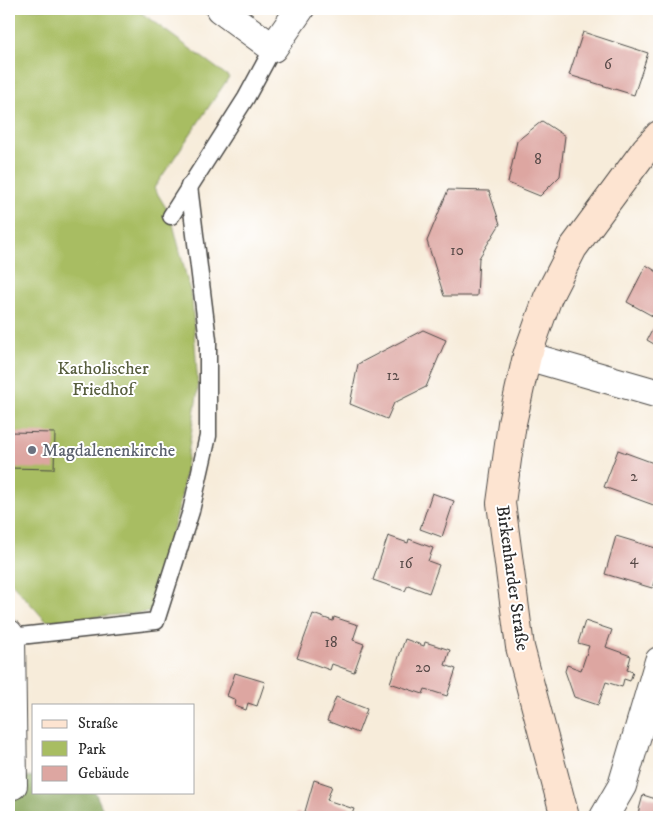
<svg xmlns="http://www.w3.org/2000/svg" width="668" height="826" font-family="'IM FELL DW Pica',serif">
	<style>
		.green { fill: #a8bd62; stroke: #6a7446 }
		.forest { fill: #86a458; stroke: #586842 }
		.building { fill: #dda6a1 }
		.lines { fill: none; stroke-linecap: round; stroke-linejoin: round }
		.service-casing { stroke: #4a4845; stroke-width: 19 }
		.minor-casing { stroke: #4a4845; stroke-width: 30 }
		.secondary-casing { stroke: #4a4845; stroke-width: 30 }
		.service { stroke: #fff; stroke-width: 16 }
		.minor { stroke: #fff; stroke-width: 28 }
		.secondary { stroke: #fde4d1; stroke-width: 28 }
		.worship-dot { fill: #6b7280; stroke: #fff; stroke-width: 2 }
		.labels { text-anchor: middle; stroke-width: 4; stroke-linejoin: round; paint-order: stroke }
		.number-label { font-size: 15px; fill: #584a48 }
		.park-label { font-size: 18px; fill: #575e3e; stroke: #fff }
		.worship-label { font-size: 18px; fill: #5b616d; stroke: #fff; text-anchor: start }
		.street-label { font-size: 18px; fill: #2b2b2b; stroke: #fff }
	</style>
	<rect width="100%" height="100%" fill="#fff"/>
	<filter id="ink" filterUnits="userSpaceOnUse"><feTurbulence type="fractalNoise" baseFrequency=".02" numOctaves="2"/><feDisplacementMap in="SourceGraphic" scale="10" xChannelSelector="R" yChannelSelector="G"/><feConvolveMatrix kernelMatrix="1 2 1 2 8 2 1 2 1" color-interpolation-filters="sRGB"/></filter>
	<filter id="wash" filterUnits="userSpaceOnUse"><feTurbulence type="fractalNoise" baseFrequency=".0096" numOctaves="4" result="noise"/><feDisplacementMap in="SourceGraphic" scale="20" xChannelSelector="R" yChannelSelector="G"/><feGaussianBlur stdDeviation="1.12" result="paint"/><feColorMatrix in="noise" values="0 0 0 0 0 0 0 0 0 0 0 0 0 0 0 0 0 1.4 0 .05"/><feComposite in="paint" operator="in"/></filter>
	<g filter="url(#wash)">
		<rect width="100%" height="100%" fill="#f7ecda"/>
		<!-- green -->
		<path class="green" d="M 9,9 L 136,9 L 229,77 L 154,188 L 171,216 L 192,299 L 198,389 L 181,499 L 152,612 L 46,621 L 9,580 Z"/>
		<!-- forest -->
		<path class="forest" d="M 34,772 L 34,792 L 95,792 L 106,817 L 9,817 L 9,777 L 32,777 Z"/>
		<g id="blocks">
			<!-- building -->
			<g class="building">
				<path d="M 583,32 L 648,53 L 634,95 L 569,75 Z"/>
				<path d="M 542,121 L 565,136 L 560,176 L 540,196 L 508,183 L 517,141 Z"/>
				<path d="M 448,190 L 489,191 L 500,224 L 479,258 L 477,296 L 444,296 L 427,241 Z"/>
				<path d="M 646,265 L 659,273 L 659,347 L 647,340 L 658,319 L 627,302 Z"/>
				<path d="M 423,330 L 446,340 L 426,387 L 394,403 L 387,419 L 350,404 L 358,364 Z"/>
				<path d="M 9,432 L 55,433 L 54,469 L 9,468 Z"/>
				<path d="M 618,450 L 659,465 L 659,507 L 604,487 Z"/>
				<path d="M 432,493 L 454,501 L 442,537 L 420,529 Z"/>
				<path d="M 388,536 L 408,543 L 409,539 L 433,548 L 428,561 L 439,565 L 429,593 L 408,585 L 405,591 L 373,580 Z"/>
				<path d="M 616,536 L 659,549 L 659,570 L 658,570 L 652,588 L 605,574 Z"/>
				<path d="M 313,614 L 333,621 L 334,617 L 358,625 L 353,640 L 364,644 L 354,672 L 332,664 L 330,670 L 297,658 Z"/>
				<path d="M 585,621 L 612,630 L 606,647 L 631,656 L 627,670 L 633,672 L 630,681 L 624,679 L 622,687 L 606,682 L 598,705 L 574,697 L 565,671 L 567,665 L 581,670 L 589,646 L 578,643 Z"/>
				<path d="M 405,639 L 424,646 L 425,642 L 450,650 L 445,665 L 456,669 L 447,696 L 425,689 L 423,694 L 390,683 Z"/>
				<path d="M 235,673 L 265,682 L 257,706 L 248,703 L 246,710 L 235,706 L 236,700 L 227,696 Z"/>
				<path d="M 336,697 L 367,709 L 358,733 L 327,721 Z"/>
				<path d="M 314,780 L 332,786 L 327,800 L 354,809 L 351,817 L 295,817 L 297,813 L 304,815 Z"/>
				<path d="M 643,795 L 659,800 L 659,817 L 637,817 Z"/>
			</g>
		</g>
	</g>
	<g filter="url(#ink)">
		<use href="#blocks" fill-opacity="0" stroke="#4a4845" stroke-width="1"/>
		<g class="lines">
			<!-- service casing -->
			<g class="service-casing">
				<g id="service">
					<path d="M 171,216 L 246,98 L 273,48"/>
					<path d="M 11,637 L 156,621 L 191,511 L 208,436 L 208,340 L 189,186"/>
				</g>
			</g>
			<!-- minor casing -->
			<g class="minor-casing">
				<g id="minor">
					<path d="M 220,9 L 273,48 L 300,9"/>
					<path d="M 527,356 L 659,394"/>
					<path d="M 9,634 L 11,637 L 13,785"/>
					<path d="M 604,817 L 622,786 L 659,661"/>
				</g>
			</g>
			<!-- secondary casing -->
			<g class="secondary-casing">
				<path id="secondary" d="M 565,817 L 520,647 L 501,503 L 512,423 L 527,356 L 548,297 L 573,248 L 646,149 L 659,135"/>
			</g>
			<!-- service -->
			<use href="#service" class="service"/>
			<!-- minor -->
			<use href="#minor" class="minor"/>
			<!-- secondary -->
			<use href="#secondary" class="secondary"/>
		</g>
	</g>
	<!-- markers -->
	<circle class="worship-dot" cx="32" cy="450" r="5"/>
	<g class="labels">
		<!-- number labels -->
		<g class="number-label">
			<text x="608" y="69">6</text>
			<text x="538" y="164">8</text>
			<text x="457" y="255">10</text>
			<text x="393" y="380">12</text>
			<text x="634" y="481">2</text>
			<text x="634" y="564">4</text>
			<text x="406" y="568">16</text>
			<text x="331" y="647">18</text>
			<text x="423" y="672">20</text>
		</g>
		<!-- park labels -->
		<g class="park-label">
			<text x="103" y="374">Katholischer<tspan x="103" dy="21">Friedhof</tspan></text>
		</g>
		<!-- worship labels -->
		<g class="worship-label">
			<text x="42" y="456">Magdalenenkirche</text>
		</g>
		<!-- street labels -->
		<g class="street-label">
			<text transform="translate(513 578) rotate(82)" y="6">Birkenharder Straße</text>
		</g>
	</g>
	<!-- margin -->
	<rect width="668" height="826" fill="none" stroke="#fff" stroke-width="30"/>
	<!-- legend -->
	<rect x="32" y="704" width="162" height="90" fill="#ffffff" stroke="#aaaaaa"/>
	<rect x="42" y="720" width="25" height="8" fill="#fde4d1" stroke="#aaaaaa"/>
	<text x="78" y="728" font-size="15" fill="#2b2b2b">Straße</text>
	<rect x="42" y="741" width="25" height="15" fill="#a8bd62" stroke="#aaaaaa"/>
	<text x="78" y="754" font-size="15" fill="#2b2b2b">Park</text>
	<rect x="42" y="766" width="25" height="15" fill="#dda6a1" stroke="#aaaaaa"/>
	<text x="78" y="778" font-size="15" fill="#2b2b2b">Gebäude</text>
</svg>
